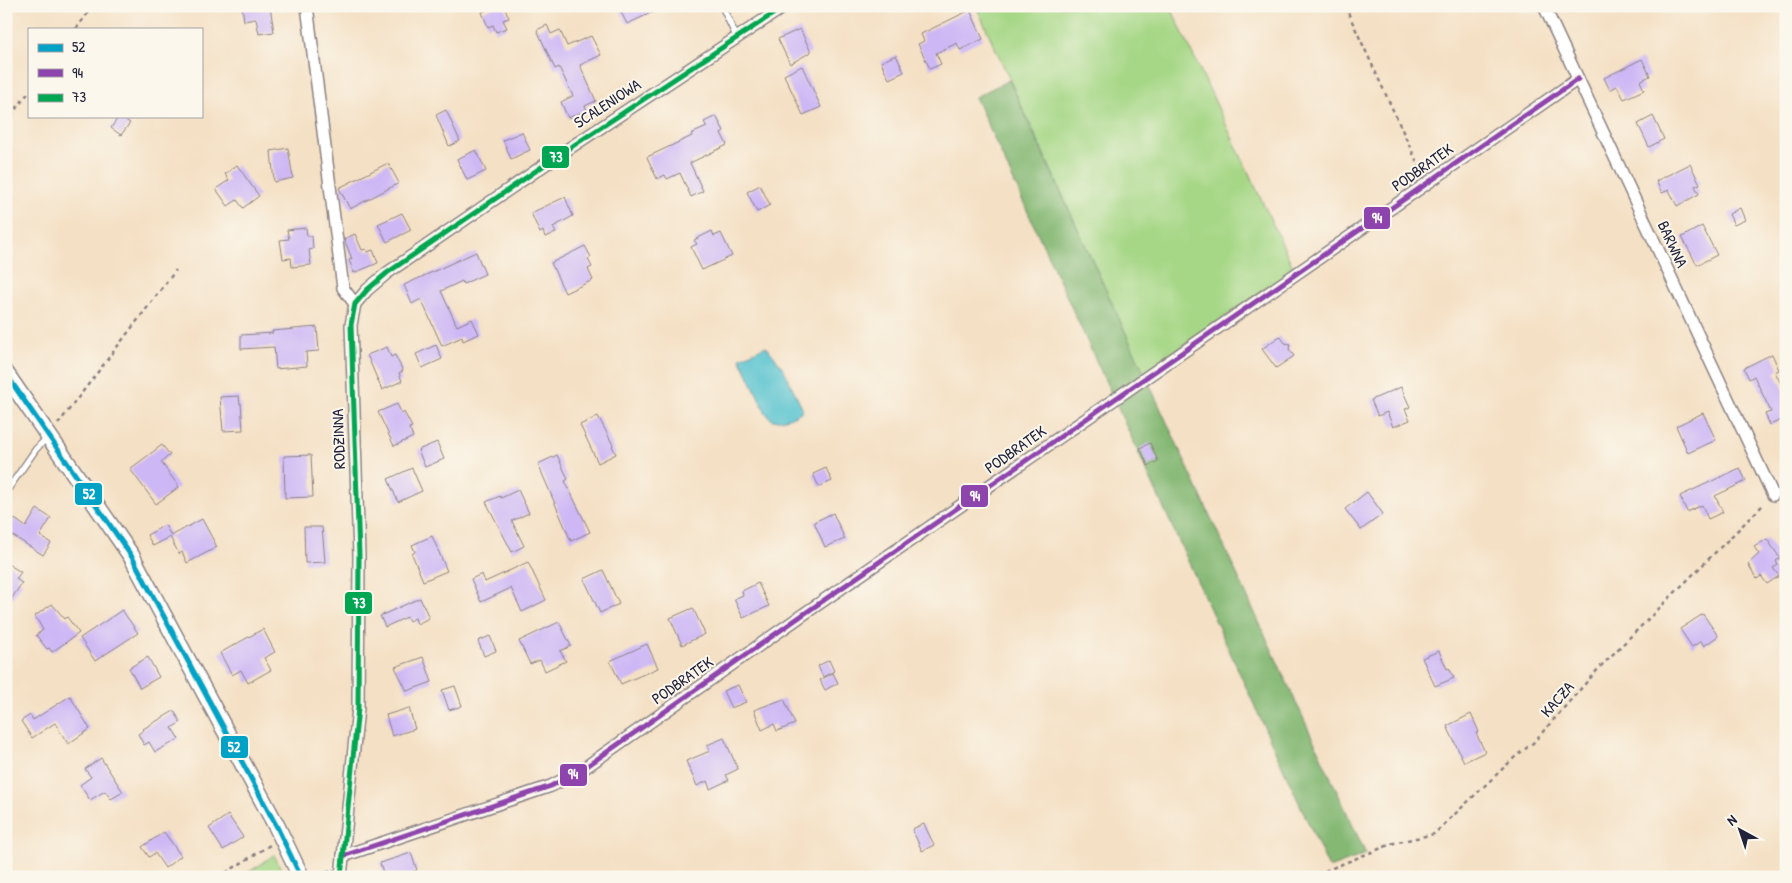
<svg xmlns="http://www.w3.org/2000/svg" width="1792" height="883" font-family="'Patrick Hand',sans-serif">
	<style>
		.green { fill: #a6d786; stroke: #647c60 }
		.forest { fill: #84b873; stroke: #536d57 }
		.water { fill: #56c2cf; stroke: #3c7285 }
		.building { fill: #cdb7f5 }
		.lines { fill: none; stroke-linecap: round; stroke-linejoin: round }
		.lane-casing { stroke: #8b8180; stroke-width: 8 }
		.street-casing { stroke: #8b8180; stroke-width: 14 }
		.secondary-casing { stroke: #8b8180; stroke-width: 19 }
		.path { stroke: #8b8180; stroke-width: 2.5; stroke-dasharray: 4 4; stroke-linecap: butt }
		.lane { stroke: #fff; stroke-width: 5.5 }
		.street { stroke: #fff; stroke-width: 11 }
		.secondary { stroke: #fff; stroke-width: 16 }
		.bus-1-casing { stroke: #fbf7ec; stroke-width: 9 }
		.bus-2-casing { stroke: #fbf7ec; stroke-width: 9 }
		.bus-3-casing { stroke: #fbf7ec; stroke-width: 9 }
		.bus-1 { stroke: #02a2c7; stroke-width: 5 }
		.bus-2 { stroke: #8e44ad; stroke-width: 5 }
		.bus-3 { stroke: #00a651; stroke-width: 5 }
		.labels { text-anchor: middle; stroke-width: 4; stroke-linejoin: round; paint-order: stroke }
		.street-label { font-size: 16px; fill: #22223b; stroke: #fbf7ec }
		.line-badge { stroke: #fbf7ec; stroke-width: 2 }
		.badge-label { font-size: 14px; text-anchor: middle; font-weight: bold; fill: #fff }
	</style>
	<rect width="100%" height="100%" fill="#fbf7ec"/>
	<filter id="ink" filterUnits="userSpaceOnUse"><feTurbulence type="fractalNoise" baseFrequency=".02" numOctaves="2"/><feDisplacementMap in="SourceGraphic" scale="10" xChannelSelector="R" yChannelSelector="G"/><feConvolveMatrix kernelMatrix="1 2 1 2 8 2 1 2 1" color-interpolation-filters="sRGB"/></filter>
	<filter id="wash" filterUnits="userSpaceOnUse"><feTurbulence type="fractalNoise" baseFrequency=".0096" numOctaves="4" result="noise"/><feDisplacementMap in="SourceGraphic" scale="20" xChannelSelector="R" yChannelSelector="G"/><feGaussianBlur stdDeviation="1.12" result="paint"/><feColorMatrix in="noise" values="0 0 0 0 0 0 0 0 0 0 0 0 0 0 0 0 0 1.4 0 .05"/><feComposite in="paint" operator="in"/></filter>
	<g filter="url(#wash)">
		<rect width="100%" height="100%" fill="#f4e0c4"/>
		<!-- green -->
		<g class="green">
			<path d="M 976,6 L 1170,6 L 1294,269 L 1144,373 Z"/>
			<path d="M 274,855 L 285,877 L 242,877 Z"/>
		</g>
		<!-- forest -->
		<path class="forest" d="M 1009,80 L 1366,854 L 1329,868 L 975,97 Z"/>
		<!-- water -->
		<path class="water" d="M 766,346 L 783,368 L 803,410 C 795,417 782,421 772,420 L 766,413 L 740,358 Z"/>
		<g id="blocks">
			<!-- building -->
			<g class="building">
				<path d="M 242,6 L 270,6 L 274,32 L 259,34 L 256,19 L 244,21 Z"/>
				<path d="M 495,6 L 504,6 L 509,18 L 503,20 L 507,28 L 496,32 L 493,25 L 488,27 L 482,12 Z"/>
				<path d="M 628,6 L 666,6 L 627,24 L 620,10 Z"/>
				<path d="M 970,10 L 983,39 L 960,50 L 957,43 L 936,53 L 941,64 L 930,69 L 918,44 L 924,41 L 921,34 Z"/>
				<path d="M 547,25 L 551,34 L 560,30 L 567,46 L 591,36 L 601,55 L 580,65 L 596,101 L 585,106 L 587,110 L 568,118 L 561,102 L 573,96 L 559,67 L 555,69 L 537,30 Z"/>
				<path d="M 800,29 L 811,52 L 790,64 L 778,39 Z"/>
				<path d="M 896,55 L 904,72 L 889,79 L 881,62 Z"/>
				<path d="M 1642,59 L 1650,76 L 1640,81 L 1644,90 L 1624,99 L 1617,86 L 1610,90 L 1604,78 Z"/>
				<path d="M 802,66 L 821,107 L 803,115 L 784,75 Z"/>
				<path d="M 446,110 L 460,141 L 449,146 L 436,115 Z"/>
				<path d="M 119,116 L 130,123 L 121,135 L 111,128 Z"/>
				<path d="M 716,116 L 724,131 L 721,133 L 727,145 L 690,163 L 703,191 L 691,197 L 680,173 L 667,179 L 665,175 L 657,179 L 647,157 L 692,136 L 691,134 L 707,127 L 704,122 Z"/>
				<path d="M 1653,116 L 1664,139 L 1649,147 L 1638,124 Z"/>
				<path d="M 522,132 L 530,150 L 511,159 L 503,140 Z"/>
				<path d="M 288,148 L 293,178 L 274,182 L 271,151 Z"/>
				<path d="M 476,150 L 486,171 L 467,180 L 457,159 Z"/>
				<path d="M 388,163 L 399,183 L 350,209 L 339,188 Z"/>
				<path d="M 1690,164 L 1700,184 L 1695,186 L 1699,194 L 1677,206 L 1669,190 L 1662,193 L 1656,181 Z"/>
				<path d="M 237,165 L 259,196 L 243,208 L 237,200 L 228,206 L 216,189 L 229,180 L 225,174 Z"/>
				<path d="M 760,185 L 770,205 L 757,212 L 747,192 Z"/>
				<path d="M 565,197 L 573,216 L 553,227 L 556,233 L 545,237 L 543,231 L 540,233 L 531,213 Z"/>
				<path d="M 1740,208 L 1745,220 L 1734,225 L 1729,214 Z"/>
				<path d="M 402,213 L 411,230 L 387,242 L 378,224 Z"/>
				<path d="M 1702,226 L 1717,255 L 1697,265 L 1682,237 Z"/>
				<path d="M 306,228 L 307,236 L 312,236 L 313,249 L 309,250 L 311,265 L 292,267 L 291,258 L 283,259 L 280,240 L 289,239 L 287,230 Z"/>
				<path d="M 712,231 L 714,236 L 721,233 L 732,256 L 702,270 L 691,247 L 697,244 L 694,240 Z"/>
				<path d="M 355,234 L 362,250 L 366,249 L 367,252 L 373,250 L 378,263 L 354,273 L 349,260 L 352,259 L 344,239 Z"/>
				<path d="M 585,246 L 591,257 L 588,259 L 592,267 L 588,269 L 593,280 L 565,293 L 551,263 Z"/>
				<path d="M 476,252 L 485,274 L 463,284 L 462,281 L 441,291 L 457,326 L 472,319 L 479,334 L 463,341 L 462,337 L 442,346 L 421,299 L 412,304 L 404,285 Z"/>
				<path d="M 317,327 L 319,351 L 306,352 L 307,366 L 276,369 L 274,347 L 241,349 L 241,335 L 273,333 L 272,331 Z"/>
				<path d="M 1280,336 L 1285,343 L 1290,344 L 1289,349 L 1294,356 L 1276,368 L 1262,349 Z"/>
				<path d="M 436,345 L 442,359 L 422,368 L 416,354 Z"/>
				<path d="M 387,347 L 391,357 L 395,355 L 403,371 L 399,373 L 402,381 L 382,390 L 367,355 Z"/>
				<path d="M 1772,354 L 1779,370 L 1775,372 L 1786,394 L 1786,418 L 1770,425 L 1765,414 L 1771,412 L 1754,376 L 1749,379 L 1744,368 Z"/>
				<path d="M 1401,387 L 1410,407 L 1405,409 L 1410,420 L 1393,427 L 1387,412 L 1378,416 L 1371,400 Z"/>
				<path d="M 239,396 L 240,404 L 241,403 L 243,430 L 223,431 L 220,397 Z"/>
				<path d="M 397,404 L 402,414 L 404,412 L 412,427 L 409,428 L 413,437 L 394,446 L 378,412 Z"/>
				<path d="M 1703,413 L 1716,440 L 1688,453 L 1676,426 Z"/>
				<path d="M 598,416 L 613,445 L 612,446 L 616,454 L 598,463 L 580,425 Z"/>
				<path d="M 437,442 L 444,459 L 425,467 L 418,450 Z"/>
				<path d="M 1150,443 L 1158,461 L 1148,466 L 1140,448 Z"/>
				<path d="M 162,445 L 170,455 L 161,462 L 179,487 L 156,504 L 130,469 Z"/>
				<path d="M 311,455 L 313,497 L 285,498 L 284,456 Z"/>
				<path d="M 557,455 L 568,479 L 565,481 L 590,532 L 571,541 L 538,464 Z"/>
				<path d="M 412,468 L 422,491 L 398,502 L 388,479 Z"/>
				<path d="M 826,468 L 832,481 L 819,487 L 813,474 Z"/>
				<path d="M 1740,468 L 1746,481 L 1715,496 L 1723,512 L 1708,519 L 1702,505 L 1687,512 L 1680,496 Z"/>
				<path d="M 518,490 L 529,513 L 512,521 L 524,546 L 512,552 L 486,502 L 500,496 L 501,498 Z"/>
				<path d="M 1367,492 L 1383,514 L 1361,530 L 1345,509 Z"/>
				<path d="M 37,509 L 51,518 L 40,536 L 51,543 L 43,555 L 7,532 L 15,519 L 26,527 Z"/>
				<path d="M 833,513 L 845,539 L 825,547 L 814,522 Z"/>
				<path d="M 202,519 L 217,547 L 187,563 L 182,552 L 179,554 L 170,537 L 153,546 L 147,535 L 165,525 L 171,536 Z"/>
				<path d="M 304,527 L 322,527 L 325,562 L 305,563 Z"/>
				<path d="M 432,536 L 447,571 L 423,581 L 412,554 L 415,552 L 412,545 Z"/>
				<path d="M 1767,539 L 1780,558 L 1776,561 L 1778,565 L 1773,568 L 1779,576 L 1767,584 L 1761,576 L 1757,579 L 1748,564 L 1759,554 L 1754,547 Z"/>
				<path d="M 528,562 L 546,600 L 522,612 L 511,588 L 481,602 L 471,579 L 482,574 L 485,582 Z"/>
				<path d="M 6,563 L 21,572 L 16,579 L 22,583 L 6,607 Z"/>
				<path d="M 603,570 L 619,604 L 600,613 L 584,579 Z"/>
				<path d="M 758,583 L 769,606 L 743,618 L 734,599 L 743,595 L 742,591 Z"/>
				<path d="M 420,598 L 429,618 L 417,624 L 415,618 L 409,621 L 407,617 L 385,627 L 380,616 Z"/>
				<path d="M 52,604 L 65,619 L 67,617 L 79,633 L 52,652 L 49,648 L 47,649 L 36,635 L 43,630 L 35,616 Z"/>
				<path d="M 693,608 L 705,634 L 682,645 L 670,618 Z"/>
				<path d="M 122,610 L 138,633 L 95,661 L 80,638 Z"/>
				<path d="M 1703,614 L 1718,636 L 1704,646 L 1701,641 L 1692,647 L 1680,629 Z"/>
				<path d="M 559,622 L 571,646 L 560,651 L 566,661 L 545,671 L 540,660 L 530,664 L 519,641 Z"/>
				<path d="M 263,629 L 275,652 L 264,658 L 271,670 L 248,683 L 241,670 L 232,675 L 220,653 Z"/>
				<path d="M 490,636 L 496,651 L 484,656 L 478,641 Z"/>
				<path d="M 647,644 L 658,668 L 621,684 L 610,661 Z"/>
				<path d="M 1439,651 L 1447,669 L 1449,668 L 1454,678 L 1435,686 L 1422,658 Z"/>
				<path d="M 148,657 L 159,677 L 140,688 L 129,668 Z"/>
				<path d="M 423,657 L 432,682 L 407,691 L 395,667 Z"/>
				<path d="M 829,660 L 834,671 L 823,677 L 818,666 Z"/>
				<path d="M 833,673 L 838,683 L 825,690 L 820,680 Z"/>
				<path d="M 738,685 L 746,702 L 731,708 L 723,691 Z"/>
				<path d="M 455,686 L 462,706 L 449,710 L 442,690 Z"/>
				<path d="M 70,696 L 90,729 L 68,744 L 55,723 L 32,738 L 21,721 L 30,715 L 33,720 Z"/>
				<path d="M 784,699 L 795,724 L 777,731 L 774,724 L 762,730 L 754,710 Z"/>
				<path d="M 409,708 L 415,729 L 392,736 L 386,715 Z"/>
				<path d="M 174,711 L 181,722 L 172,728 L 179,739 L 155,752 L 149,742 L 144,745 L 138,734 L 144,730 L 143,729 Z"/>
				<path d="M 1471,714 L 1479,732 L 1476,733 L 1485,752 L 1464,762 L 1447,726 Z"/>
				<path d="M 724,738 L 738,769 L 726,775 L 729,780 L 710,789 L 707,781 L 697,786 L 686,761 L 710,751 L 707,745 Z"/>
				<path d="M 101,758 L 123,792 L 111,799 L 105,791 L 90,800 L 80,785 L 91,777 L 85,769 Z"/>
				<path d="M 228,815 L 243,837 L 223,850 L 209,828 Z"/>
				<path d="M 924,824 L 934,845 L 922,851 L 912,829 Z"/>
				<path d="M 164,832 L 181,856 L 165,868 L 155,853 L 149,857 L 142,847 Z"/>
				<path d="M 411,853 L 417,870 L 413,872 L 415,877 L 394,877 L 393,874 L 384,876 L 380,863 Z"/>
			</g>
		</g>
	</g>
	<g filter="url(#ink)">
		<use href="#blocks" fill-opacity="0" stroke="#8b8180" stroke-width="1"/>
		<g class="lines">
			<!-- lane casing -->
			<g class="lane-casing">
				<g id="lane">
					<path d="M 722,6 L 737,38"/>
					<path d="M 6,492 L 36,449 L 48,437"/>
					<path d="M 319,877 L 342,871"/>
				</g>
			</g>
			<!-- street casing -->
			<g class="street-casing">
				<g id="street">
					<path d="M 307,6 L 343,288 L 355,304"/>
					<path d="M 1544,6 L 1773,495"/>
					<path d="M 343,856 L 551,786 L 580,771 L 801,616 L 1578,79"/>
					<path d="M 341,877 L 358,708 L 359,555 L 351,325 L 355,304 L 367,290 L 387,273 L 559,155 L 785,6"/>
				</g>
			</g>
			<!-- secondary casing -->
			<g class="secondary-casing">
				<path id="secondary" d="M 6,374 L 132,557 L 277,827 L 301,877"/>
			</g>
			<!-- path -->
			<g class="path">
				<path d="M 1345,6 L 1422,173"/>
				<path d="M 76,29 L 93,6"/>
				<path d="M 6,122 L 29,92"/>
				<path d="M 58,424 L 176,270"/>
				<path d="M 219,877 L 270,845"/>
				<path d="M 1310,877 L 1394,843 L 1434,834 L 1516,756 L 1533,743 L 1599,668 L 1764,504"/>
			</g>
			<!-- lane -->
			<use href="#lane" class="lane"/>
			<!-- street -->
			<use href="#street" class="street"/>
			<!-- secondary -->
			<use href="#secondary" class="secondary"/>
			<!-- bus-1 casing -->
			<g class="bus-1-casing">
				<path id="bus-1" d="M 6,374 L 132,557 L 277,827 L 301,877"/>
			</g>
			<!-- bus-2 casing -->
			<g class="bus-2-casing">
				<path id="bus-2" d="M 343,856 L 551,786 L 580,771 L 801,616 L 1578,79"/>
			</g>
			<!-- bus-3 casing -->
			<g class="bus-3-casing">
				<path id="bus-3" d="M 341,877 L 358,708 L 359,555 L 351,325 L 355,304 L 367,290 L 387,273 L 559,155 L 785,6"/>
			</g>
			<!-- bus-1 -->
			<use href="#bus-1" class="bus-1"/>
			<!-- bus-2 -->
			<use href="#bus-2" class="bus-2"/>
			<!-- bus-3 -->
			<use href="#bus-3" class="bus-3"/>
		</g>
	</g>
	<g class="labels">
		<!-- street labels -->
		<g class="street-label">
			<text transform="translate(607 103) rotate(-33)" y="6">SCALENIOWA</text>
			<text transform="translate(1422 167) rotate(-35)" y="6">PODBRATEK</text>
			<text transform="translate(1673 244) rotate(65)" y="6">BARWNA</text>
			<text transform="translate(338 439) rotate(-92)" y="6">RODZINNA</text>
			<text transform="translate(1015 449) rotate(-35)" y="6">PODBRATEK</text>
			<text transform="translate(682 680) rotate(-35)" y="6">PODBRATEK</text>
			<text transform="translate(1557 699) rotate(-49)" y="6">KACZA</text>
		</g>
	</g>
	<g class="line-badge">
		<rect x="541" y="145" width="29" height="24" rx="5" fill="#00a651"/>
		<rect x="1363" y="206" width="28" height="24" rx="5" fill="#8e44ad"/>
		<rect x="74" y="482" width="29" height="24" rx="5" fill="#02a2c7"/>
		<rect x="960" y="484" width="29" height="24" rx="5" fill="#8e44ad"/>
		<rect x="344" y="591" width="29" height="24" rx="5" fill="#00a651"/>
		<rect x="220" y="735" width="29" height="24" rx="5" fill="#02a2c7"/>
		<rect x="559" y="763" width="29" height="24" rx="5" fill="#8e44ad"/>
	</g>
	<g class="badge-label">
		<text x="556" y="162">73</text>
		<text x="1377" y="223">94</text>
		<text x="89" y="499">52</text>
		<text x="975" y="501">94</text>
		<text x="359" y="608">73</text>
		<text x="234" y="752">52</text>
		<text x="573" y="779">94</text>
	</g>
	<!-- margin -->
	<rect width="1792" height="883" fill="none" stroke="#fbf7ec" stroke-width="25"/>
	<!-- legend -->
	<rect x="28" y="28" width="175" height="90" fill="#fbf7ec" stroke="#a4a2a5"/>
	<rect x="38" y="44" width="25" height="8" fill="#02a2c7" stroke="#a4a2a5"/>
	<text x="72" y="52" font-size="15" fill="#22223b">52</text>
	<rect x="38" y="69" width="25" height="8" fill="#8e44ad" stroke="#a4a2a5"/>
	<text x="72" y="78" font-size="15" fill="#22223b">94</text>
	<rect x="38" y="94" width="25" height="8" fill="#00a651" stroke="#a4a2a5"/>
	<text x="72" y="102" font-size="15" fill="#22223b">73</text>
	<!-- north arrow -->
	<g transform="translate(1740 830) rotate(320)" stroke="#fbf7ec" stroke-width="4" paint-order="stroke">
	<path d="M0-4L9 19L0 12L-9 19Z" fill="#22223b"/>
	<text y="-8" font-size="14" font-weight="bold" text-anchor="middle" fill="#22223b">N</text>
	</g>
</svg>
